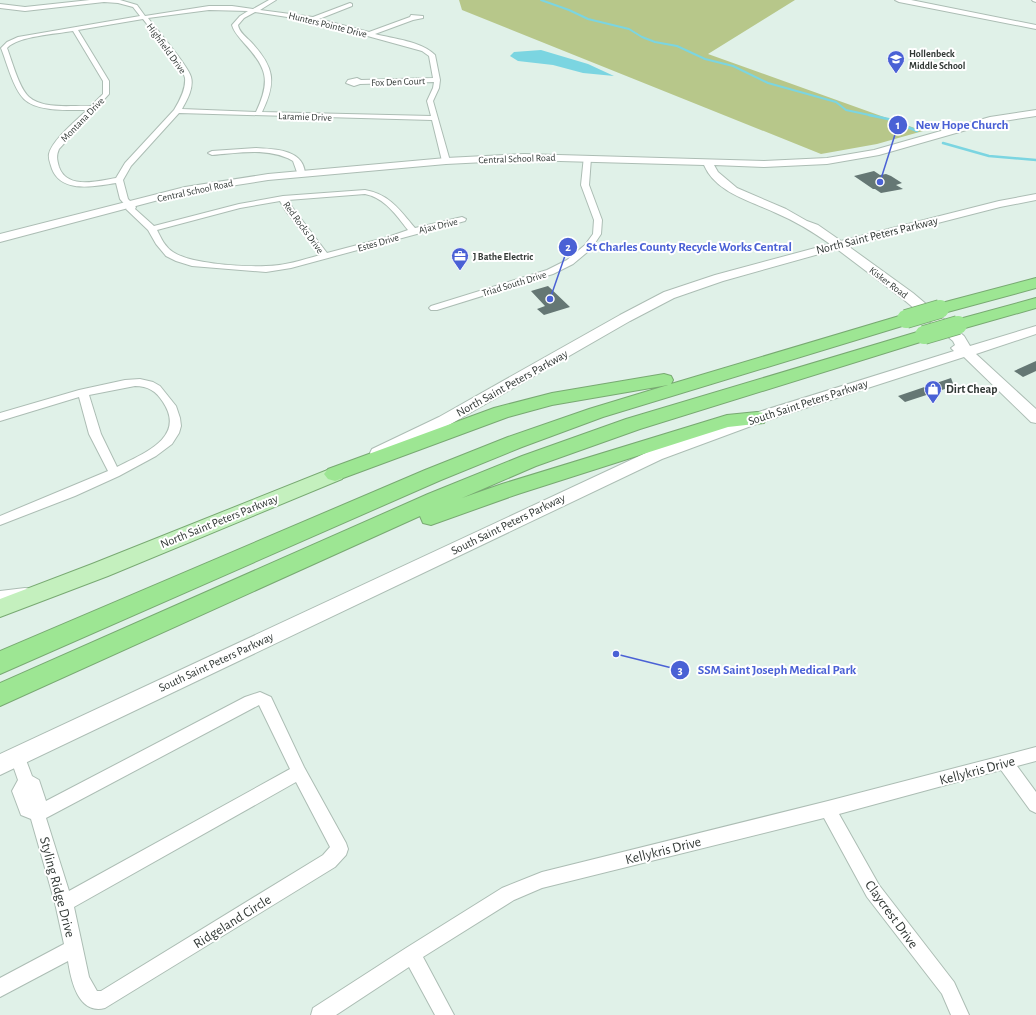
<svg xmlns="http://www.w3.org/2000/svg" width="1036" height="1015" font-family="'Alegreya Sans',sans-serif">
	<style>
		.green { fill: #b7c78a }
		.water { fill: #7bd5e1 }
		.lines { fill: none; stroke-linecap: round; stroke-linejoin: round }
		.stream-far1 { stroke: #7bd5e1; stroke-width: 2 }
		.stream { stroke: #7bd5e1; stroke-width: 2.5 }
		.building { fill: #657774 }
		.minor-casing { stroke: #acbdb4; stroke-width: 2 }
		.tertiary-casing { stroke: #acbdb4; stroke-width: 2 }
		.secondary-casing { stroke: #acbdb4; stroke-width: 2 }
		.primary-casing { stroke: #78a972; stroke-width: 2 }
		.motorway-casing { stroke: #78a972; stroke-width: 2 }
		.minor { fill: #fff; fill-rule: evenodd }
		.tertiary { fill: #fff; fill-rule: evenodd }
		.secondary { fill: #fff; fill-rule: evenodd }
		.primary { fill: #c4f0be; fill-rule: evenodd }
		.motorway { fill: #9de693; fill-rule: evenodd }
		.motorway-bridge-casing { stroke: #78a972; stroke-width: 20; stroke-linecap: butt }
		.motorway-bridge { stroke: #9de693; stroke-width: 18 }
		.labels { text-anchor: middle; stroke-width: 4; stroke-linejoin: round; paint-order: stroke }
		.far-street-label { font-size: 10px; fill: #323936; stroke: #fff }
		.far-poi-label { font-size: 10px; font-weight: bold; fill: #323936; stroke: #fff; text-anchor: start }
		.street-label { font-size: 12px; fill: #323936; stroke: #fff }
		.poi-label { font-size: 12px; font-weight: bold; fill: #323936; stroke: #fff; text-anchor: start }
		.near-street-label { font-size: 14px; fill: #323936; stroke: #fff }
		.leader { fill: none; stroke: #4a61d5; stroke-width: 1.5 }
		.callout-dot { fill: #4a61d5; stroke: #fff; stroke-width: 1.5 }
		.mark-label { font-size: 12px; text-anchor: middle; font-weight: bold; fill: #fff }
		.callout-label { font-size: 13px; text-anchor: middle; font-weight: bold; fill: #4a61d5; stroke: #fff; stroke-width: 4; stroke-linejoin: round; paint-order: stroke }
	</style>
	<rect width="100%" height="100%" fill="#e0f1e8"/>
	<!-- green -->
	<path class="green" d="M 459,0 L 795,0 L 708,54 L 923,131 L 877,144 L 821,154 L 462,10 Z"/>
	<!-- water -->
	<path class="water" d="M 541,50 L 588,64 L 614,76 L 583,73 L 553,65 L 518,61 L 510,56 L 514,52 Z"/>
	<g class="lines">
		<!-- stream-far1 -->
		<path class="stream-far1" d="M 541,0 L 569,10 L 588,19 L 629,29 L 642,37 L 655,42 L 677,46 L 705,59 L 733,66 L 768,83 L 836,102 L 846,110 L 874,116"/>
		<!-- stream -->
		<g class="stream">
			<path d="M 869,115 L 888,119 L 917,131"/>
			<path d="M 943,143 L 989,156 L 1036,160"/>
		</g>
	</g>
	<!-- building -->
	<g class="building">
		<path d="M 874,171 L 880,175 L 886,174 L 891,176 L 902,183 L 896,185 L 903,189 L 881,193 L 875,189 L 873,189 L 854,176 Z"/>
		<path d="M 548,286 L 570,307 L 544,315 L 537,309 L 545,306 L 531,291 Z"/>
		<path d="M 1036,361 L 1036,371 L 1023,377 L 1014,371 Z"/>
		<path d="M 951,378 L 954,386 L 905,402 L 898,396 Z"/>
	</g>
	<g class="lines">
		<!-- minor casing -->
		<g class="minor-casing">
			<g id="minor">
				<path d="M 90,0 L 120,0 L 137,5 L 145,16 L 209,6 L 232,6 L 253,9 L 269,0 L 276,0 L 260,10 L 313,17 L 350,3 L 352,4 L 352,6 L 319,19 L 369,32 L 410,17 L 411,15 L 423,16 L 423,18 L 413,20 L 375,34 C 394,39 421,41 435,55 L 440,80 L 439,88 L 433,101 L 450,161 L 449,163 L 446,163 L 442,161 L 432,120 L 179,113 L 131,166 L 123,180 L 128,199 L 136,207 L 135,209 L 154,226 L 239,204 L 283,196 L 365,190 C 389,194 400,210 415,228 L 462,217 L 466,219 L 465,221 L 291,268 L 266,272 L 192,266 L 176,261 L 166,256 L 156,244 L 148,230 L 126,209 L 127,207 L 120,199 L 116,183 C 95,186 62,194 52,169 C 51,165 48,159 49,154 C 52,140 77,120 87,110 C 70,110 37,112 24,99 C 13,88 7,63 1,48 L 7,42 L 18,37 L 140,16 L 133,7 L 118,3 L 104,2 L 25,11 L 0,8 L 0,4 L 25,7 ZM 209,10 L 248,11 L 240,16 L 232,25 C 234,32 239,37 244,43 C 267,68 271,80 256,112 L 182,109 C 187,100 194,88 191,77 C 188,65 157,30 148,18 ZM 255,12 L 313,21 L 422,51 L 429,56 L 433,78 L 361,80 L 357,78 L 348,80 L 346,83 L 354,86 L 360,84 L 434,82 L 433,88 L 427,101 L 431,116 L 262,112 C 277,81 274,67 251,42 C 246,37 239,32 238,25 L 244,18 ZM 143,19 C 151,30 183,66 185,78 C 186,89 180,100 174,110 L 125,163 L 116,178 C 98,181 67,190 59,167 C 57,160 56,156 59,149 L 109,94 L 109,81 L 78,30 ZM 73,31 L 103,81 L 103,94 L 91,106 C 73,105 44,110 29,97 C 19,88 12,61 7,48 C 18,36 56,34 73,31 ZM 365,194 C 385,198 396,215 408,230 L 388,237 L 327,253 L 292,207 L 288,200 ZM 280,201 L 285,210 L 320,255 C 302,260 284,266 266,266 C 244,267 190,264 173,252 C 165,247 161,238 157,230 L 240,208 Z"/>
				<path d="M 1032,0 L 1036,0 L 1036,2 L 1033,1 Z"/>
				<path d="M 256,148 C 274,149 303,149 305,173 L 301,175 L 298,175 L 293,161 C 270,147 238,153 212,155 L 208,153 L 212,151 Z"/>
				<path d="M 584,156 L 587,156 L 591,158 L 589,185 L 602,220 L 601,234 L 591,249 L 573,264 L 553,274 L 437,310 L 431,310 L 429,308 L 431,306 L 547,270 L 567,260 L 585,245 L 593,234 L 594,220 L 581,185 Z"/>
				<path d="M 140,379 L 153,382 L 160,386 L 176,406 L 180,418 L 181,426 L 179,433 L 172,444 L 156,456 L 119,476 L 75,496 L 0,525 L 0,516 L 108,471 L 89,434 L 79,397 L 0,421 L 0,413 L 79,390 L 125,380 ZM 135,386 C 148,386 156,391 163,402 C 187,438 142,454 117,467 L 101,434 L 89,395 Z"/>
				<path d="M 260,692 L 271,697 L 304,767 L 346,843 L 348,849 L 346,855 L 335,867 L 105,1008 C 78,1015 71,980 68,961 L 0,997 L 0,978 L 64,944 L 55,903 L 31,819 L 21,815 L 12,791 L 18,780 L 10,757 L 13,752 L 18,750 L 23,752 L 32,776 L 39,780 L 46,801 L 245,697 ZM 259,705 L 290,769 L 69,891 L 46,818 ZM 296,782 L 330,847 L 323,855 L 101,991 L 97,991 L 89,977 L 74,907 Z"/>
				<path d="M 1036,747 L 1036,761 L 1017,766 L 1036,792 L 1036,813 L 1030,810 L 1001,770 L 839,814 L 879,885 L 954,982 L 969,1015 L 951,1015 L 942,994 L 867,897 L 824,818 L 542,888 L 514,900 L 423,957 L 454,1015 L 435,1015 L 409,967 L 336,1015 L 311,1015 L 313,1008 L 406,948 L 502,888 L 542,872 L 828,801 Z"/>
			</g>
		</g>
		<!-- tertiary casing -->
		<g class="tertiary-casing">
			<path id="tertiary" d="M 25,588 L 31,589 L 33,594 L 31,599 L 0,605 L 0,591 Z"/>
		</g>
		<!-- secondary casing -->
		<g class="secondary-casing">
			<g id="secondary">
				<path d="M 895,0 L 911,0 L 1036,25 L 1036,29 L 899,2 Z"/>
				<path d="M 1036,110 L 1036,116 L 991,123 L 879,155 L 827,164 L 764,167 L 714,165 L 718,172 L 737,188 L 786,209 L 807,221 L 818,225 L 841,241 L 999,201 L 1036,194 L 1036,200 L 1000,207 L 848,246 L 913,293 L 964,336 L 970,346 L 1036,326 L 1036,334 L 976,354 L 1036,409 L 1036,423 L 1031,422 L 964,357 L 762,422 L 662,459 L 0,775 L 0,754 L 650,451 L 752,414 L 954,351 L 951,348 L 955,345 L 953,341 L 903,299 L 837,249 L 723,281 L 674,298 L 630,321 L 449,425 L 378,458 L 372,457 L 370,453 L 372,449 L 439,417 L 620,315 L 664,292 L 715,275 L 830,244 C 813,232 795,221 776,213 C 751,201 716,193 704,165 L 524,160 L 446,164 L 268,180 L 185,193 L 0,242 L 0,234 L 185,187 L 268,174 L 446,158 L 524,154 L 764,161 L 827,158 L 874,150 L 990,117 Z"/>
			</g>
		</g>
		<!-- primary casing -->
		<g class="primary-casing">
			<path id="primary" d="M 335,467 L 342,469 L 345,474 L 342,479 L 108,576 L 0,617 L 0,599 L 92,564 Z"/>
		</g>
		<!-- motorway casing -->
		<g class="motorway-casing">
			<g id="motorway">
				<path d="M 1036,278 L 1036,288 L 940,314 L 934,313 L 931,309 L 934,305 Z"/>
				<path d="M 1036,298 L 1036,308 L 958,330 L 952,329 L 949,325 L 952,321 Z"/>
				<path d="M 906,314 L 912,315 L 915,319 L 912,323 L 603,417 L 522,447 L 441,480 L 0,674 L 0,651 L 425,470 L 508,437 L 589,409 L 668,385 L 552,405 L 508,417 L 335,481 L 328,479 L 324,474 L 328,469 L 494,408 L 552,393 L 664,374 L 671,376 L 673,380 L 671,384 Z"/>
				<path d="M 924,330 L 930,331 L 933,335 L 930,339 L 640,429 L 536,466 L 462,498 L 502,484 L 727,415 L 757,412 L 764,413 L 767,418 L 764,423 L 728,427 L 687,440 L 518,494 L 431,525 L 423,523 L 420,516 L 0,706 L 0,683 L 428,494 L 522,456 L 626,419 Z"/>
			</g>
		</g>
		<!-- minor -->
		<use href="#minor" class="minor"/>
		<!-- tertiary -->
		<use href="#tertiary" class="tertiary"/>
		<!-- secondary -->
		<use href="#secondary" class="secondary"/>
		<!-- primary -->
		<use href="#primary" class="primary"/>
		<!-- motorway -->
		<use href="#motorway" class="motorway"/>
		<!-- motorway-bridge casing -->
		<g class="motorway-bridge-casing">
			<g id="motorway-bridge">
				<path d="M 906,319 L 940,309"/>
				<path d="M 924,335 L 958,325"/>
			</g>
		</g>
		<!-- motorway-bridge -->
		<use href="#motorway-bridge" class="motorway-bridge"/>
	</g>
	<!-- icons -->
	<defs>
		<g id="school-pin" transform="scale(0.9)"><path d="M0 17L-7.5 6A9.5 9.5 0 1 1 7.5 6Z" fill="#4a61d5" stroke="#fff"/><path d="M0-5L7-2L0 1L-7-2ZM-4 1L0 2.5L4 1V4Q0 6-4 4Z" fill="#fff"/></g>
		<g id="office-pin" transform="scale(0.9)"><path d="M0 17L-7.5 6A9.5 9.5 0 1 1 7.5 6Z" fill="#4a61d5" stroke="#fff"/><path d="M-6-3h4V-5.5h4V-3h4V5H-6ZM-1-4.5V-3h2v-1.5ZM-6 0V1H6V0Z" fill="#fff"/></g>
		<g id="shop-pin" transform="scale(0.9)"><path d="M0 17L-7.5 6A9.5 9.5 0 1 1 7.5 6Z" fill="#4a61d5" stroke="#fff"/><path d="M-5-2.5h2.3a2.7 3.5 0 0 1 5.4 0H5L5.5 6h-11ZM-1.5-2.5h3a1.5 2.3 0 0 0-3 0Z" fill="#fff"/></g>
	</defs>
	<g fill-rule="evenodd">
		<use href="#school-pin" x="896" y="59"/>
		<use href="#office-pin" x="460" y="256"/>
		<use href="#shop-pin" x="933" y="389"/>
	</g>
	<g class="labels">
		<!-- far-street labels -->
		<g class="far-street-label">
			<text transform="translate(328 24) rotate(14)" y="4">Hunters Pointe Drive</text>
			<text transform="translate(167 48) rotate(54)" y="4">Highfield Drive</text>
			<text transform="translate(398 81) rotate(-2)" y="4">Fox Den Court</text>
			<text transform="translate(305 116) rotate(2)" y="4">Laramie Drive</text>
			<text transform="translate(82 119) rotate(-46)" y="4">Montana Drive</text>
			<text transform="translate(517 158) rotate(-2)" y="4">Central School Road</text>
			<text transform="translate(195 190) rotate(-12)" y="4">Central School Road</text>
			<text transform="translate(438 225) rotate(-13)" y="4">Ajax Drive</text>
			<text transform="translate(304 227) rotate(54)" y="4">Red Rocks Drive</text>
			<text transform="translate(378 242) rotate(-16)" y="4">Estes Drive</text>
			<text transform="translate(889 282) rotate(37)" y="4">Kisker Road</text>
			<text transform="translate(514 283) rotate(-17)" y="4">Triad South Drive</text>
		</g>
		<!-- far-poi labels -->
		<g class="far-poi-label">
			<text x="909" y="57">Hollenbeck<tspan x="909" dy="12">Middle School</tspan></text>
			<text x="473" y="260">J Bathe Electric</text>
		</g>
		<!-- street labels -->
		<g class="street-label">
			<text transform="translate(877 235) rotate(-14)" y="4">North Saint Peters Parkway</text>
			<text transform="translate(512 383) rotate(-29)" y="4">North Saint Peters Parkway</text>
			<text transform="translate(808 402) rotate(-18)" y="4">South Saint Peters Parkway</text>
			<text transform="translate(219 521) rotate(-22)" y="4">North Saint Peters Parkway</text>
			<text transform="translate(508 524) rotate(-26)" y="4">South Saint Peters Parkway</text>
			<text transform="translate(216 662) rotate(-25)" y="4">South Saint Peters Parkway</text>
		</g>
		<!-- poi labels -->
		<g class="poi-label">
			<text x="946" y="393">Dirt Cheap</text>
		</g>
		<!-- near-street labels -->
		<g class="near-street-label">
			<text transform="translate(977 770) rotate(-15)" y="5">Kellykris Drive</text>
			<text transform="translate(663 850) rotate(-14)" y="5">Kellykris Drive</text>
			<text transform="translate(58 887) rotate(75)" y="5">Styling Ridge Drive</text>
			<text transform="translate(892 914) rotate(54)" y="5">Claycrest Drive</text>
			<text transform="translate(232 921) rotate(-32)" y="5">Ridgeland Circle</text>
		</g>
	</g>
	<!-- callouts -->
	<path class="leader" d="M880 182L898 125M550 299L568 247M616 654L680 670"/>
	<g class="callout-dot">
		<circle cx="880" cy="182" r="4"/>
		<circle cx="550" cy="299" r="4"/>
		<circle cx="616" cy="654" r="4"/>
		<circle cx="898" cy="125" r="10"/>
		<circle cx="568" cy="247" r="10"/>
		<circle cx="680" cy="670" r="10"/>
	</g>
	<g class="mark-label">
		<text x="898" y="129">1</text>
		<text x="568" y="251">2</text>
		<text x="680" y="674">3</text>
	</g>
	<g class="callout-label">
		<text x="962" y="129">New Hope Church</text>
		<text x="689" y="251">St Charles County Recycle Works Central</text>
		<text x="777" y="674">SSM Saint Joseph Medical Park</text>
	</g>
</svg>
